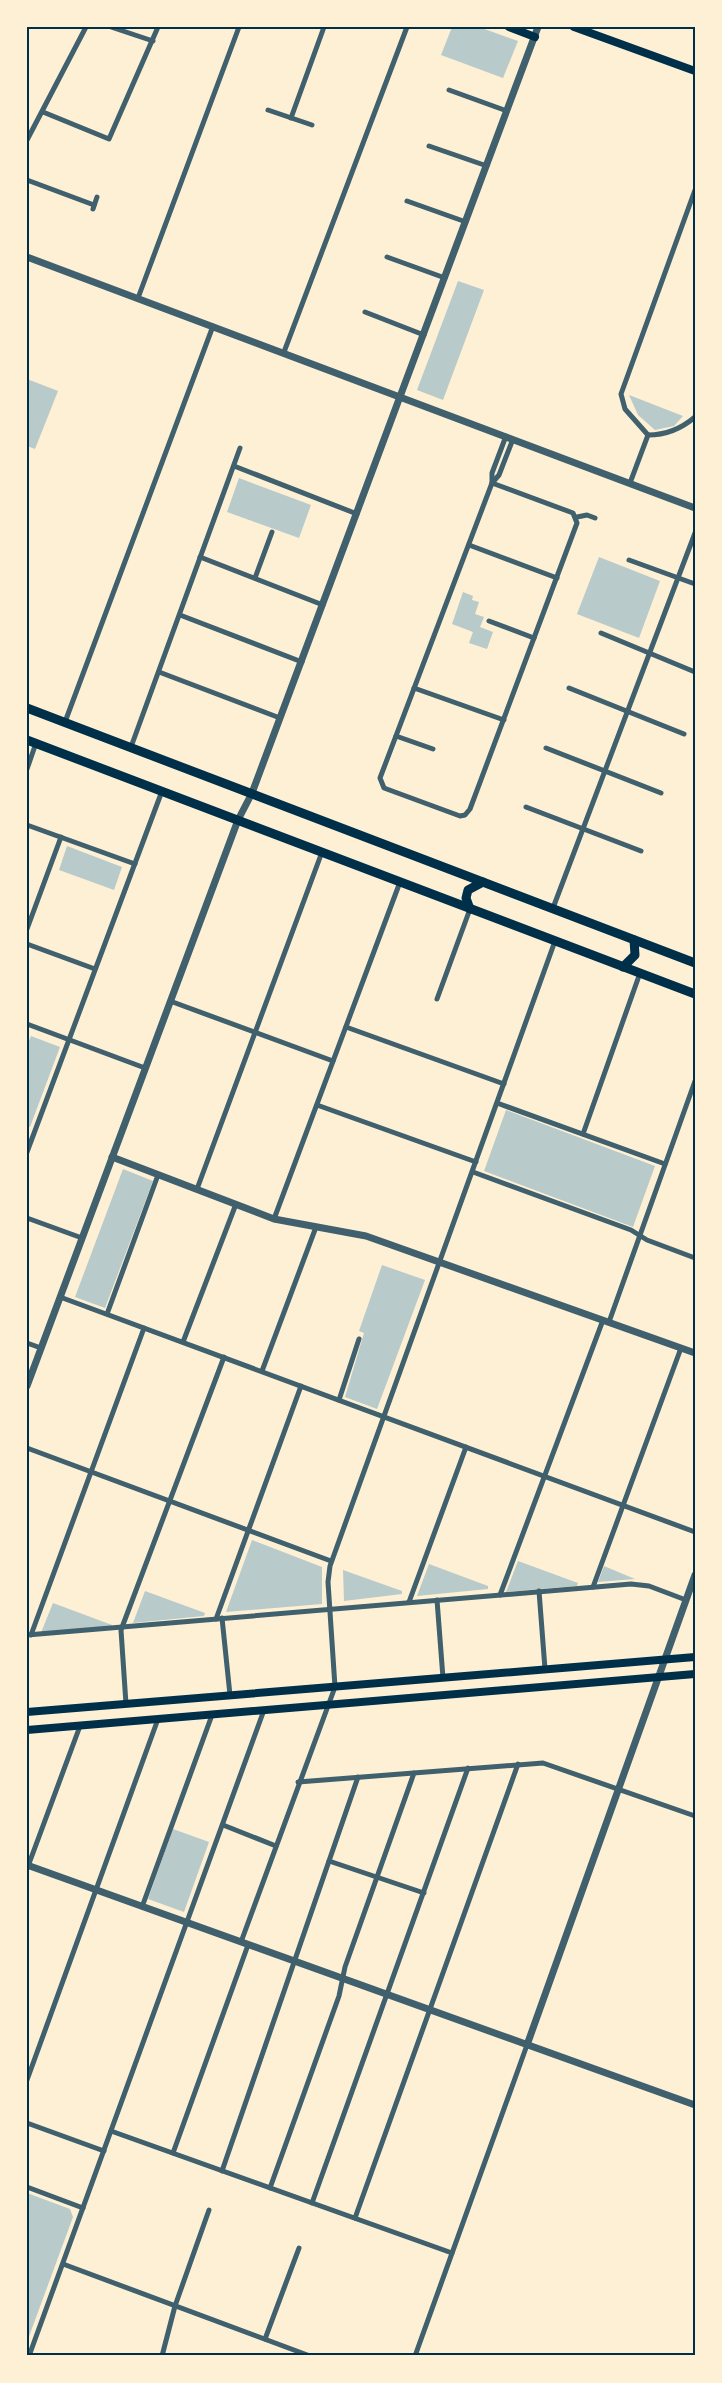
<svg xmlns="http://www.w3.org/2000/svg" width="722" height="2383" font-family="'Source Serif 4',serif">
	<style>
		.green { fill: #b9caca }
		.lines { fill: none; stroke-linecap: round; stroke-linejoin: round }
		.minor { stroke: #3f606c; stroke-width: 5 }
		.tertiary { stroke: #3f606c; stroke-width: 7 }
		.secondary { stroke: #003049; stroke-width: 8 }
		.primary { stroke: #003049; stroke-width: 9 }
		.neatline { fill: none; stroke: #003049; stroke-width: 2 }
	</style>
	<rect width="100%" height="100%" fill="#fdf0d5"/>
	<!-- green -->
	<g class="green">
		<path d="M 452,27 L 479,27 L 518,41 L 503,78 L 441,55 Z"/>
		<path d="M 458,281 L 484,290 L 443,400 L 417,390 Z"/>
		<path d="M 27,379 L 58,391 L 35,449 L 27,446 Z"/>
		<path d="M 629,395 L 683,416 L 674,426 L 655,430 L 638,415 Z"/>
		<path d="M 239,478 L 311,505 L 299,538 L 227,512 Z"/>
		<path d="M 599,557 L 660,581 L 639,638 L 577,614 Z"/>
		<path d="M 463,592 L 473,596 L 472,600 L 479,602 L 475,614 L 484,617 L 480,627 L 493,632 L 487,649 L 469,643 L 473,632 L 452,624 Z"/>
		<path d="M 67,846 L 122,867 L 114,890 L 59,870 Z"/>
		<path d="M 31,1036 L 60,1047 L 30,1127 L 27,1126 L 27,1045 Z"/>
		<path d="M 506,1110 L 655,1166 L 633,1227 L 484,1171 Z"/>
		<path d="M 123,1169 L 153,1181 L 105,1308 L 75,1297 Z"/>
		<path d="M 382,1265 L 425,1280 L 377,1409 L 345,1397 L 364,1333 L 359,1331 Z"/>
		<path d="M 252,1540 L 322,1567 L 322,1604 L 226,1612 Z"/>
		<path d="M 518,1561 L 578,1583 L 577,1586 L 506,1592 Z"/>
		<path d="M 429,1564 L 488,1586 L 488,1589 L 417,1596 Z"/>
		<path d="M 604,1566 L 635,1579 L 598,1582 Z"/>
		<path d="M 343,1570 L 402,1591 L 402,1594 L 344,1601 Z"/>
		<path d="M 145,1591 L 205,1613 L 204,1616 L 133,1623 Z"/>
		<path d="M 53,1603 L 112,1625 L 112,1628 L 40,1635 Z"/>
		<path d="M 173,1829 L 209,1842 L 184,1912 L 148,1899 Z"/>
		<path d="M 27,2193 L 70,2209 L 73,2217 L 27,2342 Z"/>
	</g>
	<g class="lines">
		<!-- minor -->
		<g class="minor">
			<path d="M 111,27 L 153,41"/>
			<path d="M 449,90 L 507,111"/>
			<path d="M 268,110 L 312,125"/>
			<path d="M 43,112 L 109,139 L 158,27"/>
			<path d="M 291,118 L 324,27"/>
			<path d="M 27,140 L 86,27"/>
			<path d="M 429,146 L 487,166"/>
			<path d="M 27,180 L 94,205"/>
			<path d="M 407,201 L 466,222"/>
			<path d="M 93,209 L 97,197"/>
			<path d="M 387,257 L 445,278"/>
			<path d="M 138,298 L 239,27"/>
			<path d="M 365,312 L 424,335"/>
			<path d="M 284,352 L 407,27"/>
			<path d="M 648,435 L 625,409 L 621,394 L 695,190"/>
			<path d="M 648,435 C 667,435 681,429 695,417"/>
			<path d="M 234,466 L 357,514"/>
			<path d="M 492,483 L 573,513 L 577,523 L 470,809 L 465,815 L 460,816 L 384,788 L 380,778 L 492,483 L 492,473 L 506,436"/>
			<path d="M 492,483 L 499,475 L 513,439"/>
			<path d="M 630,483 L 648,435"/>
			<path d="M 577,517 L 587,515 L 595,518"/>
			<path d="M 469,545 L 557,578"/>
			<path d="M 200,557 L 323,605"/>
			<path d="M 629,560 L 695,584"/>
			<path d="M 255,578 L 272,532"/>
			<path d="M 180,615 L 302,662"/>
			<path d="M 489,621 L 534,638"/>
			<path d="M 601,633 L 695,672"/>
			<path d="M 159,672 L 280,718"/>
			<path d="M 414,688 L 504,720"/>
			<path d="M 569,688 L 684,734"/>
			<path d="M 65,722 L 213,326"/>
			<path d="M 396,736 L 433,749"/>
			<path d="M 131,747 L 240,448"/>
			<path d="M 546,748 L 661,793"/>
			<path d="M 27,769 L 36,743"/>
			<path d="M 526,807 L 641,851"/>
			<path d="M 27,825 L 135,864"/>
			<path d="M 553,908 L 695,533"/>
			<path d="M 27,929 L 61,837"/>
			<path d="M 27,944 L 95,969"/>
			<path d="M 437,999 L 470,909"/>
			<path d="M 170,1001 L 333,1061"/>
			<path d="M 27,1024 L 145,1068"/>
			<path d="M 346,1027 L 504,1084"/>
			<path d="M 497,1103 L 665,1164"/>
			<path d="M 317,1105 L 476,1162"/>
			<path d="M 583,1134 L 640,973"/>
			<path d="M 27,1152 L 162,791"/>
			<path d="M 473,1172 L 631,1230 L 647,1240 L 695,1258"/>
			<path d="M 197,1189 L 322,852"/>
			<path d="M 27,1218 L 82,1238"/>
			<path d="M 274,1219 L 400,882"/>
			<path d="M 60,1297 L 695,1532"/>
			<path d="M 107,1314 L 158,1175"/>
			<path d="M 609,1322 L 695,1081"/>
			<path d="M 183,1342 L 236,1204"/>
			<path d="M 27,1343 L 41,1348"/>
			<path d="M 262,1371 L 316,1227"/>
			<path d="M 339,1400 L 359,1339"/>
			<path d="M 27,1448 L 331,1561"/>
			<path d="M 593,1587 L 681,1348"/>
			<path d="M 539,1591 L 545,1669"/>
			<path d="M 500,1595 L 603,1320"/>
			<path d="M 437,1600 L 443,1678"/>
			<path d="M 409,1602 L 466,1447"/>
			<path d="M 222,1618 L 230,1695"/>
			<path d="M 216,1619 L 301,1386"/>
			<path d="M 27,1635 L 631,1584 L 649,1586 L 686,1600"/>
			<path d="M 31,1635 L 144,1328"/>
			<path d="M 126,1704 L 121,1630 L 224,1357"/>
			<path d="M 298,1782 L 543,1763 L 695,1816"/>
			<path d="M 223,1825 L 276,1846"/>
			<path d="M 329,1861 L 424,1893"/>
			<path d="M 27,1869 L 80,1726"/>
			<path d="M 142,1907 L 212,1715"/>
			<path d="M 241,1942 L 335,1687 L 328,1582 L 330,1566 L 555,941"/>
			<path d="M 27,2080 L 158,1719"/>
			<path d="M 27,2123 L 104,2151"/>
			<path d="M 111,2131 L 452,2253"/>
			<path d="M 173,2153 L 248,1945"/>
			<path d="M 222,2171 L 358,1777"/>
			<path d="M 27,2187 L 83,2208"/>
			<path d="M 270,2188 L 339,1996 L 345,1967 L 414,1773"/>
			<path d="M 312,2203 L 468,1768"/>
			<path d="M 355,2218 L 518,1764"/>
			<path d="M 63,2264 L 310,2356"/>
			<path d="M 265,2339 L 299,2248"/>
			<path d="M 29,2356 L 264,1710"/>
			<path d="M 162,2356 L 175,2306 L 209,2210"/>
			<path d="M 415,2356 L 527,2045"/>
		</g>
		<!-- tertiary -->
		<g class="tertiary">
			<path d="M 27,257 L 695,508"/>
			<path d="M 112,1157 L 274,1219 L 366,1236 L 695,1353"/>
			<path d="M 27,1386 L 238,820 L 252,793 L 538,27"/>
			<path d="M 27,1865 L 695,2105"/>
			<path d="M 527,2045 L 695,1575"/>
		</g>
		<!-- secondary -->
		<g class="secondary">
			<path d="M 509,27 L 535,37"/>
			<path d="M 574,27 L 695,71"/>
			<path d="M 27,1712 L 695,1657"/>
			<path d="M 27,1730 L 695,1674"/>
		</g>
		<!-- primary -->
		<g class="primary">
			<path d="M 27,708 L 695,963"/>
			<path d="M 27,740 L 695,994"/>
			<path d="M 470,909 L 466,898 L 468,890 L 483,882"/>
			<path d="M 623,967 L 635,955 L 634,940"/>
		</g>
	</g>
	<!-- border -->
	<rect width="722" height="2383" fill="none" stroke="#fdf0d5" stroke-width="57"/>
	<rect x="28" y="28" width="666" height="2326" class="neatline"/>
</svg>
